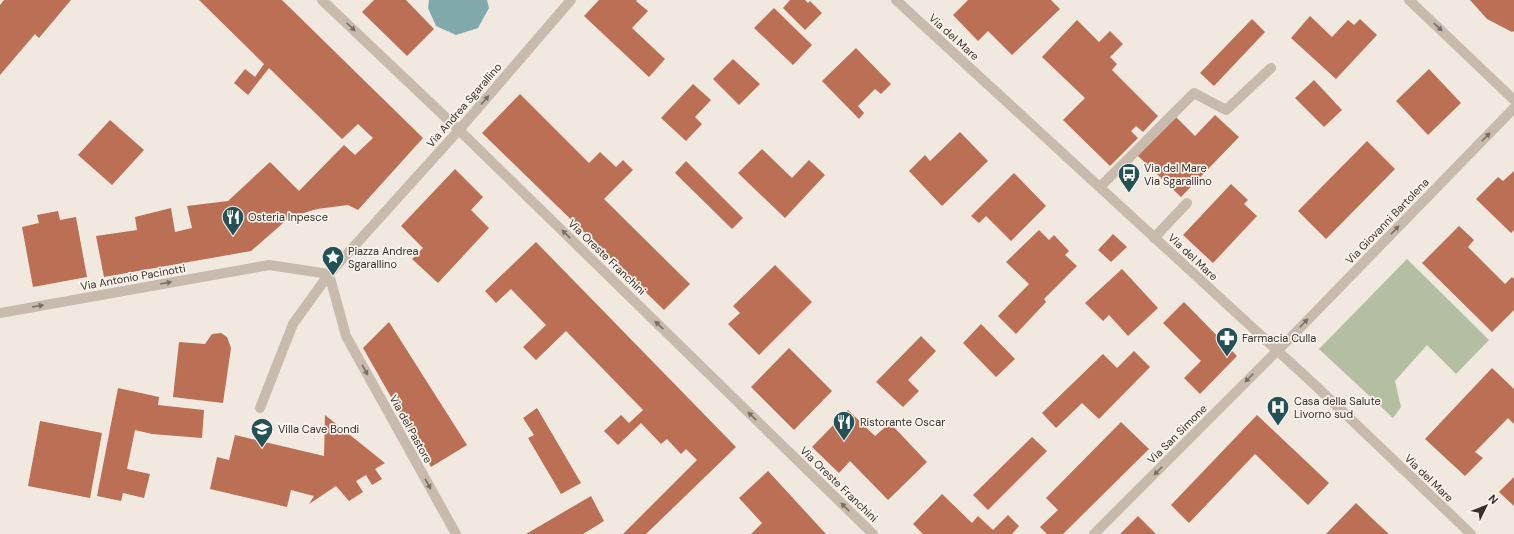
<svg xmlns="http://www.w3.org/2000/svg" width="1514" height="534" font-family="'DM Sans',sans-serif">
	<style>
		.green { fill: #b4bfa1 }
		.water { fill: #81a9ac }
		.building { fill: #bb6f54 }
		.lines { fill: none; stroke-linecap: round; stroke-linejoin: round }
		.lane { stroke: #c8baad; stroke-width: 10 }
		.street { stroke: #c8baad; stroke-width: 10 }
		.oneway { fill: #786e66 }
		.labels { text-anchor: middle; stroke-width: 3.5; stroke-linejoin: round; paint-order: stroke }
		.street-label { font-size: 11px; fill: #372f2b; stroke: #f9f3ec }
		.poi-label { font-size: 11px; fill: #372f2b; stroke: #f9f3ec; text-anchor: start }
	</style>
	<rect width="100%" height="100%" fill="#f1e9e0"/>
	<!-- green -->
	<path class="green" d="M 1407,259 L 1489,340 L 1456,374 L 1427,345 L 1395,381 L 1401,407 L 1393,418 L 1319,349 Z"/>
	<!-- water -->
	<path class="water" d="M 429,0 L 487,0 L 489,8 L 478,28 L 456,35 L 436,26 L 428,8 Z"/>
	<!-- building -->
	<g class="building">
		<path d="M 4,0 L 71,0 L 39,38 L 35,34 L 0,75 L 0,5 Z"/>
		<path d="M 199,0 L 282,0 L 423,138 L 358,210 L 348,205 L 317,209 L 290,217 L 251,251 L 104,277 L 96,236 L 137,230 L 135,217 L 171,208 L 175,232 L 192,228 L 187,206 L 228,201 L 270,162 L 299,191 L 344,145 L 355,155 L 373,138 L 358,124 L 342,139 L 269,68 L 248,95 L 234,83 L 245,69 L 255,77 L 264,64 Z"/>
		<path d="M 374,0 L 406,0 L 434,29 L 407,56 L 362,12 Z"/>
		<path d="M 599,0 L 637,0 L 636,1 L 648,11 L 632,28 L 665,59 L 649,77 L 584,16 Z"/>
		<path d="M 790,0 L 805,0 L 808,3 L 810,1 L 822,13 L 805,30 L 783,8 Z"/>
		<path d="M 968,0 L 1051,0 L 1060,9 L 1012,55 L 988,31 L 978,41 L 953,15 Z"/>
		<path d="M 1470,0 L 1514,0 L 1514,31 L 1512,32 L 1487,19 Z"/>
		<path d="M 774,8 L 812,45 L 793,65 L 754,28 Z"/>
		<path d="M 1310,16 L 1332,37 L 1348,20 L 1354,25 L 1360,19 L 1377,35 L 1336,79 L 1291,38 Z"/>
		<path d="M 1252,19 L 1265,32 L 1214,86 L 1200,73 Z"/>
		<path d="M 1077,20 L 1099,42 L 1110,31 L 1123,44 L 1110,57 L 1117,64 L 1112,70 L 1158,116 L 1143,132 L 1136,126 L 1131,131 L 1138,138 L 1110,166 L 1063,120 L 1085,98 L 1042,57 Z"/>
		<path d="M 856,48 L 891,84 L 881,94 L 875,89 L 858,106 L 864,113 L 859,119 L 822,81 Z"/>
		<path d="M 733,59 L 760,84 L 739,105 L 713,79 Z"/>
		<path d="M 1429,69 L 1461,103 L 1428,135 L 1396,101 Z"/>
		<path d="M 1314,80 L 1342,110 L 1324,127 L 1295,98 Z"/>
		<path d="M 693,84 L 711,100 L 695,117 L 702,124 L 686,141 L 661,118 Z"/>
		<path d="M 520,94 L 589,163 L 600,152 L 616,167 L 623,160 L 633,170 L 604,199 L 690,284 L 664,310 L 482,133 Z"/>
		<path d="M 1215,115 L 1239,137 L 1181,197 L 1137,155 L 1175,116 L 1195,136 Z"/>
		<path d="M 110,120 L 144,150 L 112,185 L 78,155 Z"/>
		<path d="M 960,132 L 988,161 L 942,206 L 909,171 L 925,155 L 930,161 Z"/>
		<path d="M 1367,141 L 1395,169 L 1326,239 L 1298,211 Z"/>
		<path d="M 762,149 L 792,178 L 809,160 L 825,175 L 785,218 L 738,173 Z"/>
		<path d="M 686,161 L 743,218 L 732,229 L 675,173 Z"/>
		<path d="M 455,169 L 483,197 L 471,210 L 489,228 L 438,283 L 412,259 L 423,248 L 401,226 Z"/>
		<path d="M 1514,171 L 1514,230 L 1511,233 L 1476,199 L 1498,177 L 1503,181 Z"/>
		<path d="M 1014,173 L 1046,206 L 1011,241 L 986,216 L 979,223 L 971,216 Z"/>
		<path d="M 1231,184 L 1248,200 L 1244,204 L 1257,216 L 1213,263 L 1183,235 Z"/>
		<path d="M 58,211 L 60,220 L 76,217 L 87,277 L 33,287 L 22,227 L 39,223 L 37,215 Z"/>
		<path d="M 1459,226 L 1474,240 L 1468,247 L 1505,284 L 1512,277 L 1514,279 L 1514,310 L 1492,332 L 1422,263 Z"/>
		<path d="M 1039,230 L 1049,240 L 1054,235 L 1069,251 L 1065,255 L 1077,266 L 1044,299 L 1046,302 L 1016,334 L 998,316 L 1029,284 L 1006,262 Z"/>
		<path d="M 1113,234 L 1127,247 L 1111,262 L 1098,250 Z"/>
		<path d="M 536,242 L 736,447 L 646,534 L 623,534 L 697,460 L 686,449 L 681,454 L 667,439 L 661,444 L 641,423 L 618,445 L 604,431 L 621,415 L 629,423 L 643,410 L 566,331 L 536,360 L 523,347 L 546,325 L 511,289 L 496,303 L 485,291 Z"/>
		<path d="M 775,265 L 812,302 L 759,355 L 728,324 L 740,313 L 733,306 Z"/>
		<path d="M 1122,269 L 1158,308 L 1128,336 L 1109,315 L 1103,321 L 1085,303 Z"/>
		<path d="M 1184,302 L 1237,356 L 1200,394 L 1184,378 L 1201,361 L 1163,323 Z"/>
		<path d="M 389,322 L 467,445 L 431,467 L 363,348 Z"/>
		<path d="M 981,324 L 1015,359 L 996,377 L 963,343 Z"/>
		<path d="M 221,333 L 227,337 L 231,348 L 223,403 L 173,397 L 179,342 L 205,344 L 212,334 Z"/>
		<path d="M 921,336 L 936,351 L 908,380 L 919,391 L 903,407 L 876,382 Z"/>
		<path d="M 789,348 L 832,391 L 794,430 L 751,387 Z"/>
		<path d="M 1134,351 L 1150,367 L 1099,419 L 1082,403 L 1056,428 L 1042,413 L 1103,354 L 1117,368 Z"/>
		<path d="M 1492,368 L 1514,389 L 1514,424 L 1508,418 L 1475,452 L 1483,458 L 1465,476 L 1425,439 Z"/>
		<path d="M 118,388 L 159,397 L 158,405 L 204,410 L 202,438 L 152,434 L 135,430 L 127,469 L 150,474 L 144,498 L 123,493 L 121,501 L 97,496 Z"/>
		<path d="M 537,408 L 581,483 L 561,494 L 528,438 L 534,435 L 523,418 Z"/>
		<path d="M 848,410 L 875,436 L 890,423 L 927,462 L 888,500 L 850,461 L 839,473 L 812,447 Z"/>
		<path d="M 325,415 L 385,463 L 375,469 L 382,479 L 372,485 L 366,475 L 356,481 L 363,492 L 349,501 L 336,486 L 309,504 L 314,496 L 291,490 L 287,507 L 210,489 L 217,457 L 229,460 L 235,435 L 324,456 Z"/>
		<path d="M 1257,415 L 1329,483 L 1308,505 L 1255,454 L 1189,523 L 1171,505 Z"/>
		<path d="M 40,421 L 102,433 L 90,498 L 28,486 Z"/>
		<path d="M 1121,422 L 1149,449 L 1063,534 L 1047,534 L 1040,527 L 1058,510 L 1046,498 Z"/>
		<path d="M 1032,437 L 1047,451 L 988,510 L 973,495 Z"/>
		<path d="M 768,471 L 826,534 L 751,534 L 762,523 L 739,498 Z"/>
		<path d="M 1514,477 L 1514,506 L 1499,492 Z"/>
		<path d="M 942,494 L 972,523 L 978,516 L 993,530 L 1008,515 L 1019,526 L 1012,534 L 923,534 L 913,524 Z"/>
		<path d="M 591,496 L 604,521 L 583,534 L 526,534 Z"/>
		<path d="M 1356,503 L 1377,523 L 1389,534 L 1326,534 Z"/>
		<path d="M 1138,516 L 1156,534 L 1120,534 Z"/>
	</g>
	<g class="lines">
		<!-- lane -->
		<g class="lane">
			<path d="M 1100,187 L 1194,93 L 1226,110 L 1271,68"/>
			<path d="M 1154,238 L 1187,203"/>
			<path d="M 260,408 L 293,324 L 329,274"/>
		</g>
		<!-- street -->
		<g class="street">
			<path d="M 322,0 L 459,130 L 873,534"/>
			<path d="M 896,0 L 1317,387 L 1471,534"/>
			<path d="M 1409,0 L 1514,100"/>
			<path d="M 329,274 L 346,336 L 456,534"/>
			<path d="M 0,313 L 269,265 L 329,274 L 459,130 L 571,0"/>
			<path d="M 1094,534 L 1298,330 L 1514,108"/>
		</g>
	</g>
	<!-- one-way arrows -->
	<defs><path id="oneway-solid" d="M-6-.8H1V-3.2L6.5 0L1 3.2V.8H-6Z"/></defs>
	<g class="oneway">
		<use href="#oneway-solid" transform="translate(351 27) rotate(43)"/>
		<use href="#oneway-solid" transform="translate(1438 27) rotate(43)"/>
		<use href="#oneway-solid" transform="translate(485 100) rotate(-49)"/>
		<use href="#oneway-solid" transform="translate(1486 137) rotate(-46)"/>
		<use href="#oneway-solid" transform="translate(1395 230) rotate(-46)"/>
		<use href="#oneway-solid" transform="translate(566 234) rotate(-136)"/>
		<use href="#oneway-solid" transform="translate(166 283) rotate(-10)"/>
		<use href="#oneway-solid" transform="translate(38 306) rotate(-10)"/>
		<use href="#oneway-solid" transform="translate(1304 323) rotate(-46)"/>
		<use href="#oneway-solid" transform="translate(659 325) rotate(-136)"/>
		<use href="#oneway-solid" transform="translate(365 370) rotate(61)"/>
		<use href="#oneway-solid" transform="translate(1249 378) rotate(135)"/>
		<use href="#oneway-solid" transform="translate(752 416) rotate(-136)"/>
		<use href="#oneway-solid" transform="translate(1158 471) rotate(135)"/>
		<use href="#oneway-solid" transform="translate(428 484) rotate(61)"/>
		<use href="#oneway-solid" transform="translate(845 507) rotate(-136)"/>
	</g>
	<!-- icons -->
	<defs>
		<g id="bus-pin" transform="scale(1.15)"><path d="M0 17L-7.5 6A9.5 9.5 0 1 1 7.5 6Z" fill="#245155" stroke="#f9f3ec"/><path d="M-5-6H5V4H4V6H2V4H-2V6H-4V4H-5ZM-3.5-4V0h7V-4ZM-3.5 1.2v1.5H-2V1.2ZM2 1.2v1.5H3.5V1.2Z" fill="#fff"/></g>
		<g id="restaurant-pin" transform="scale(1.15)"><path d="M0 17L-7.5 6A9.5 9.5 0 1 1 7.5 6Z" fill="#245155" stroke="#f9f3ec"/><path d="M-5-6h1v4h1v-4h1v4h1v-4h1v5L-1.5 .5V6h-2V.5L-5-1ZM5-6V6H3V1.5H1.5Q1.5-4 5-6Z" fill="#fff"/></g>
		<g id="sight-pin" transform="scale(1.15)"><path d="M0 17L-7.5 6A9.5 9.5 0 1 1 7.5 6Z" fill="#245155" stroke="#f9f3ec"/><path d="M0-6L1.8-2.2L6-1.7L2.9 1.2L3.7 5.4L0 3.3L-3.7 5.4L-2.9 1.2L-6-1.7L-1.8-2.2Z" fill="#fff"/></g>
		<g id="pharmacy-pin" transform="scale(1.15)"><path d="M0 17L-7.5 6A9.5 9.5 0 1 1 7.5 6Z" fill="#245155" stroke="#f9f3ec"/><path d="M-2-6h4v4h4v4h-4v4h-4v-4h-4v-4h4Z" fill="#fff"/></g>
		<g id="hospital-pin" transform="scale(1.15)"><path d="M0 17L-7.5 6A9.5 9.5 0 1 1 7.5 6Z" fill="#245155" stroke="#f9f3ec"/><path d="M-5-5h3v3.5h4V-5h3V5h-3V1.5h-4V5h-3Z" fill="#fff"/></g>
		<g id="school-pin" transform="scale(1.15)"><path d="M0 17L-7.5 6A9.5 9.5 0 1 1 7.5 6Z" fill="#245155" stroke="#f9f3ec"/><path d="M0-5L7-2L0 1L-7-2ZM-4 1L0 2.5L4 1V4Q0 6-4 4Z" fill="#fff"/></g>
	</defs>
	<g fill-rule="evenodd">
		<use href="#bus-pin" x="1129" y="174"/>
		<use href="#restaurant-pin" x="233" y="217"/>
		<use href="#sight-pin" x="333" y="257"/>
		<use href="#pharmacy-pin" x="1227" y="338"/>
		<use href="#hospital-pin" x="1278" y="407"/>
		<use href="#restaurant-pin" x="844" y="422"/>
		<use href="#school-pin" x="262" y="429"/>
	</g>
	<g class="labels">
		<!-- street labels -->
		<g class="street-label">
			<text transform="translate(954 37) rotate(42)" y="4">Via del Mare</text>
			<text transform="translate(464 105) rotate(-49)" y="4">Via Andrea Sgarallino</text>
			<text transform="translate(1387 221) rotate(-46)" y="4">Via Giovanni Bartolena</text>
			<text transform="translate(607 257) rotate(44)" y="4">Via Oreste Franchini</text>
			<text transform="translate(1193 257) rotate(43)" y="4">Via del Mare</text>
			<text transform="translate(133 277) rotate(-10)" y="4">Via Antonio Pacinotti</text>
			<text transform="translate(411 429) rotate(61)" y="4">Via del Pastore</text>
			<text transform="translate(1177 434) rotate(-45)" y="4">Via San Simone</text>
			<text transform="translate(1429 478) rotate(44)" y="4">Via del Mare</text>
			<text transform="translate(839 484) rotate(44)" y="4">Via Oreste Franchini</text>
		</g>
		<!-- poi labels -->
		<g class="poi-label">
			<text x="1144" y="172">Via del Mare<tspan x="1144" dy="13">Via Sgarallino</tspan></text>
			<text x="248" y="221">Osteria Inpesce</text>
			<text x="348" y="255">Piazza Andrea<tspan x="348" dy="13">Sgarallino</tspan></text>
			<text x="1242" y="342">Farmacia Culla</text>
			<text x="1294" y="405">Casa della Salute<tspan x="1294" dy="13">Livorno sud</tspan></text>
			<text x="860" y="426">Ristorante Oscar</text>
			<text x="278" y="433">Villa Cave Bondi</text>
		</g>
	</g>
	<!-- north arrow -->
	<g transform="translate(1486 506) rotate(47)" stroke="#f9f3ec" stroke-width="3" paint-order="stroke">
	<path d="M0-3L7 15L0 10L-7 15Z" fill="#372f2b"/>
	<text y="-6" font-size="11" font-weight="bold" text-anchor="middle" fill="#372f2b">N</text>
	</g>
</svg>
